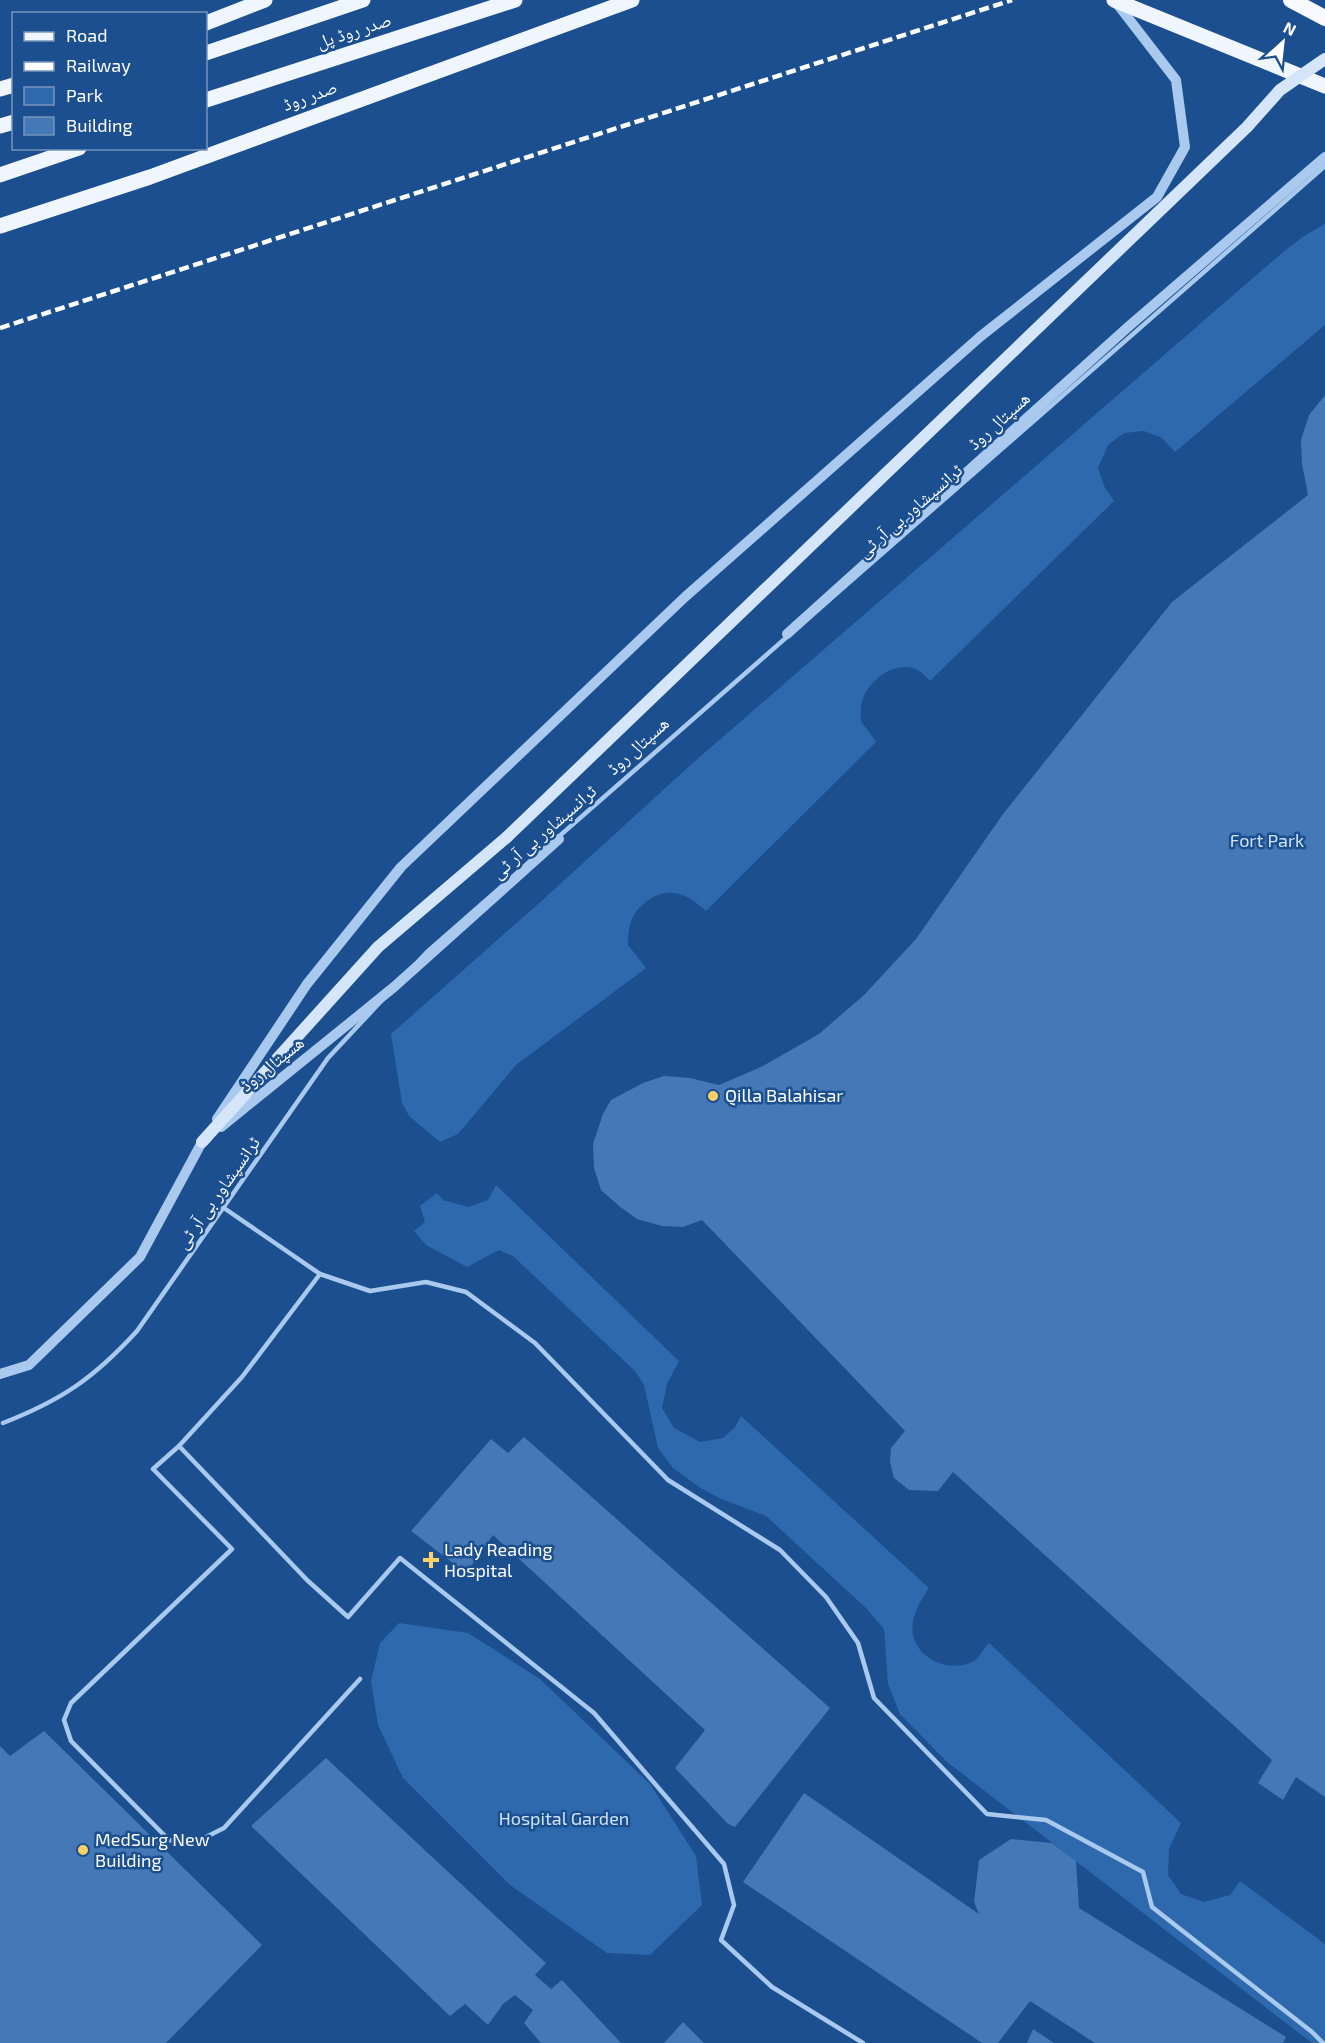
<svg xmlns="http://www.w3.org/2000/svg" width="1325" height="2043" font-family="'Exo 2','Noto Naskh Arabic',sans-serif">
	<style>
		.green { fill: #2e69ad }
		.building { fill: #4478b7 }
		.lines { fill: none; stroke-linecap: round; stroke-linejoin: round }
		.service { stroke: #a9c9ee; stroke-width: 4.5 }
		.tertiary { stroke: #a9c9ee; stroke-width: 10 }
		.secondary { stroke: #d6e6fa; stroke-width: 12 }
		.primary { stroke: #f0f6ff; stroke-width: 15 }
		.trunk { stroke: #f8faff; stroke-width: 16 }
		.rail { stroke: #fff; stroke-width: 4.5; stroke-dasharray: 10 4.5; stroke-linecap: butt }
		.service-bridge { stroke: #a9c9ee; stroke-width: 4.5 }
		.secondary-bridge { stroke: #d6e6fa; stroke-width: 12 }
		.poi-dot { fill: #ffd166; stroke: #1b4f8f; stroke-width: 2 }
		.labels { text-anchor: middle; stroke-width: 5; stroke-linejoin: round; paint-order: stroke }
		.street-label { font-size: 18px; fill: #fff; stroke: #1b4f8f }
		.park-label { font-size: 18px; fill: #cfe3fa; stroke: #1b4f8f }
		.poi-label { font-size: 18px; fill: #fff; stroke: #1b4f8f; text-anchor: start }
	</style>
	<rect width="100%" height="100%" fill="#1b4f8f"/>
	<!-- green -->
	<g class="green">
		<path d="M 1325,224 L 1325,325 L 1175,452 L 1162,438 L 1144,431 L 1124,433 L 1108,445 L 1098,468 L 1105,488 L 1114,501 L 930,681 C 926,677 921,671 916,669 C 894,661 871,679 863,698 C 860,705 861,714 861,721 L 876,742 L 706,911 C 697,903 686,894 673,893 C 654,891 634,908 630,925 C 628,932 628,939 628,945 L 646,968 L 516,1065 L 458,1134 L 440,1142 L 409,1116 L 402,1103 L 391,1034 L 537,905 L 695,761 L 1283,252 L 1304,236 Z"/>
		<path d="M 496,1185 L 679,1361 L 667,1384 L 662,1408 L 674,1428 L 700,1442 L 723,1438 L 735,1427 L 741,1416 L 929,1588 C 922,1599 915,1609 913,1622 C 907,1654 947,1676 974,1661 C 979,1658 984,1648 989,1643 L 1181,1823 L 1169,1849 L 1168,1875 L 1181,1894 L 1204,1902 L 1230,1895 L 1240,1881 L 1325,1944 L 1325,2043 L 1312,2043 L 947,1762 L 900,1714 L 888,1684 L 884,1629 L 866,1608 L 766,1516 L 719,1498 L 699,1487 L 673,1468 L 658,1448 L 644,1385 L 635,1371 L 513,1256 L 499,1250 L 467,1267 L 426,1245 L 414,1231 L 425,1222 L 420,1206 L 437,1193 L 443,1200 L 469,1207 L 488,1200 Z"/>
		<path d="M 399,1623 L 468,1633 L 540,1679 L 650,1784 L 696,1856 L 702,1905 L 650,1955 L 607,1953 L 510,1885 L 403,1778 L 378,1725 L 371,1681 L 380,1643 Z"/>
	</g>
	<!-- building -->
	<g class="building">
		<path d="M 1325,395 L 1325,1797 L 1296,1777 L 1283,1800 L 1258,1783 L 1272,1760 L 953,1472 L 938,1491 L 909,1490 L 894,1478 L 890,1462 L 891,1448 L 905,1431 L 702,1220 L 683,1227 L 662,1226 L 637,1219 L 619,1206 L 601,1190 L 594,1168 L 593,1144 L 603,1114 L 611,1100 L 643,1083 L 664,1076 L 690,1078 L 719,1085 L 761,1067 L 819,1034 L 864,995 L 916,939 L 1003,814 L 1172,602 L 1308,495 L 1302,464 L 1301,440 L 1309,415 Z"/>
		<path d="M 524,1437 L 830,1708 L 735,1827 L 728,1824 L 675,1768 L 705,1730 L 493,1535 L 466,1573 L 411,1531 L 491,1439 L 508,1453 Z"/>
		<path d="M 44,1731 L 262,1945 L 166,2043 L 0,2043 L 0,1746 L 10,1756 Z"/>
		<path d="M 326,1758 L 546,1963 L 535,1975 L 551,1989 L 562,1980 L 621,2043 L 541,2043 L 524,2023 L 533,2010 L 515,1995 L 503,2004 L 488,2025 L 465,2004 L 450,2016 L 251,1826 Z"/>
		<path d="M 804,1793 L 979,1914 L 974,1902 L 979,1860 L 1011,1839 L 1052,1843 L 1076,1861 L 1079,1908 L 1286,2037 L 1283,2043 L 1095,2043 L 1030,2001 L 998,2043 L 982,2043 L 743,1882 Z"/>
		<path d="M 683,2022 L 704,2043 L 664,2043 Z"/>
		<path d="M 1033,2029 L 1054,2043 L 1027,2043 Z"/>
	</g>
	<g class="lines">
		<!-- service -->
		<g class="service">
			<path d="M 224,1208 L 320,1274 L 370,1291 L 426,1282 L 466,1292 L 535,1343 L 668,1480 L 780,1550 L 826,1597 L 858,1643 L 874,1698 L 987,1814 L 1046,1820 L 1143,1872 L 1152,1907 L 1312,2032 L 1323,2043"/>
			<path d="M 320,1274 L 242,1377 L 179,1446 L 307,1580 L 348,1617 L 400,1558 L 594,1713 L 724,1864 L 734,1905 L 721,1940 L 772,1987 L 863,2043"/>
			<path d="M 179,1446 L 153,1469 L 232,1549 L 71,1703 L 64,1720 L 71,1741 L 169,1840 L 192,1844 L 224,1828 L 360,1679"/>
		</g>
		<!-- tertiary -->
		<g class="tertiary">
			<path d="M 787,634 L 1128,327 L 1325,157"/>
			<path d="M 217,1119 L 307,984 L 401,867 L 685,597 L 981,336 L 1157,197 L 1185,147 L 1176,80 L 1115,1"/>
			<path d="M 221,1127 L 394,987 L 559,839"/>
			<path d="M 0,1374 L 29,1365 L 140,1257 L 202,1142 L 207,1138"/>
		</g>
		<!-- secondary -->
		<path class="secondary" d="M 202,1142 L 378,947 L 507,837"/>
		<!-- primary -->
		<g class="primary">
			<path d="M 1114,0 L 1325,86"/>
			<path d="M 206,23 L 265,0"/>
			<path d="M 206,53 L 363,0"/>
			<path d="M 0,89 L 14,85"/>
			<path d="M 206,100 L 515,0"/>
			<path d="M 0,126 L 14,122"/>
			<path d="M 0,175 L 79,148"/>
			<path d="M 0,226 L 150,177 L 632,0"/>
		</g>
		<!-- trunk -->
		<path class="trunk" d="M 1291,0 L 1325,18"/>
		<!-- rail -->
		<path class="rail" d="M 0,328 L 1012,0"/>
		<!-- service-bridge -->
		<path class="service-bridge" d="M 3,1423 C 62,1400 94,1378 137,1331 L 328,1058 L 427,952 L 1325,166"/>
		<!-- secondary-bridge -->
		<path class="secondary-bridge" d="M 507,837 L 1247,127 L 1280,90 L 1325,59"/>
	</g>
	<!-- markers -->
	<g class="poi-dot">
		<circle cx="713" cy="1096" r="6"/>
		<path d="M428 1551h6v6h6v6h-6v6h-6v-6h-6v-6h6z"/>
		<circle cx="83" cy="1850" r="6"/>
	</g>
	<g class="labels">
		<!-- street labels -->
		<g class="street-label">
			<text transform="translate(354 31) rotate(-18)" y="6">صدر روڈ پل</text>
			<text transform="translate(310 96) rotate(-20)" y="6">صدر روڈ</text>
			<text transform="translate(999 421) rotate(-42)" y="6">ھسپتال روڈ</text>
			<text transform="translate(910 511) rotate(-41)" y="6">ٹرانسپشاور بی آر ٹی</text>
			<text transform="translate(638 746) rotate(-42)" y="6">ھسپتال روڈ</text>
			<text transform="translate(544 832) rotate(-41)" y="6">ٹرانسپشاور بی آر ٹی</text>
			<text transform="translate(272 1064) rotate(-39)" y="6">ھسپتال روڈ</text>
			<text transform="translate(218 1193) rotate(-55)" y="6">ٹرانسپشاور بی آر ٹی</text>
		</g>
		<!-- park labels -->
		<g class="park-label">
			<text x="1267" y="847">Fort Park</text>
			<text x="564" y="1825">Hospital Garden</text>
		</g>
		<!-- poi labels -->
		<g class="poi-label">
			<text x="725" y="1102">Qilla Balahisar</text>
			<text x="444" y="1556">Lady Reading<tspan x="444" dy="21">Hospital</tspan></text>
			<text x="95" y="1846">MedSurg New<tspan x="95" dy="21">Building</tspan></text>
		</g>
	</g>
	<!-- legend -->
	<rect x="12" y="12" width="195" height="138" fill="#1b4f8f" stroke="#7695bc" stroke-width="1.5"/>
	<rect x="24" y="32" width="30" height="9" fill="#f0f6ff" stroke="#7695bc" stroke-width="1.5"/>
	<text x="66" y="42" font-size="18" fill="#ffffff">Road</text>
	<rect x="24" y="62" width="30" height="9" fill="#ffffff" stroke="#7695bc" stroke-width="1.5"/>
	<text x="66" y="72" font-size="18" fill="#ffffff">Railway</text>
	<rect x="24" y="87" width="30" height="18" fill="#2e69ad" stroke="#7695bc" stroke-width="1.5"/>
	<text x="66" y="102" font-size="18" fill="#ffffff">Park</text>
	<rect x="24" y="117" width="30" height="18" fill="#4478b7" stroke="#7695bc" stroke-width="1.5"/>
	<text x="66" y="132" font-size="18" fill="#ffffff">Building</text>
	<!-- north arrow -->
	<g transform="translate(1283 42) rotate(27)" stroke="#1b4f8f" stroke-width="4.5" paint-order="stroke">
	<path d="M0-4.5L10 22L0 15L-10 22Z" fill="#ffffff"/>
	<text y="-9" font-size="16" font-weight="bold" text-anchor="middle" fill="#ffffff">N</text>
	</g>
</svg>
